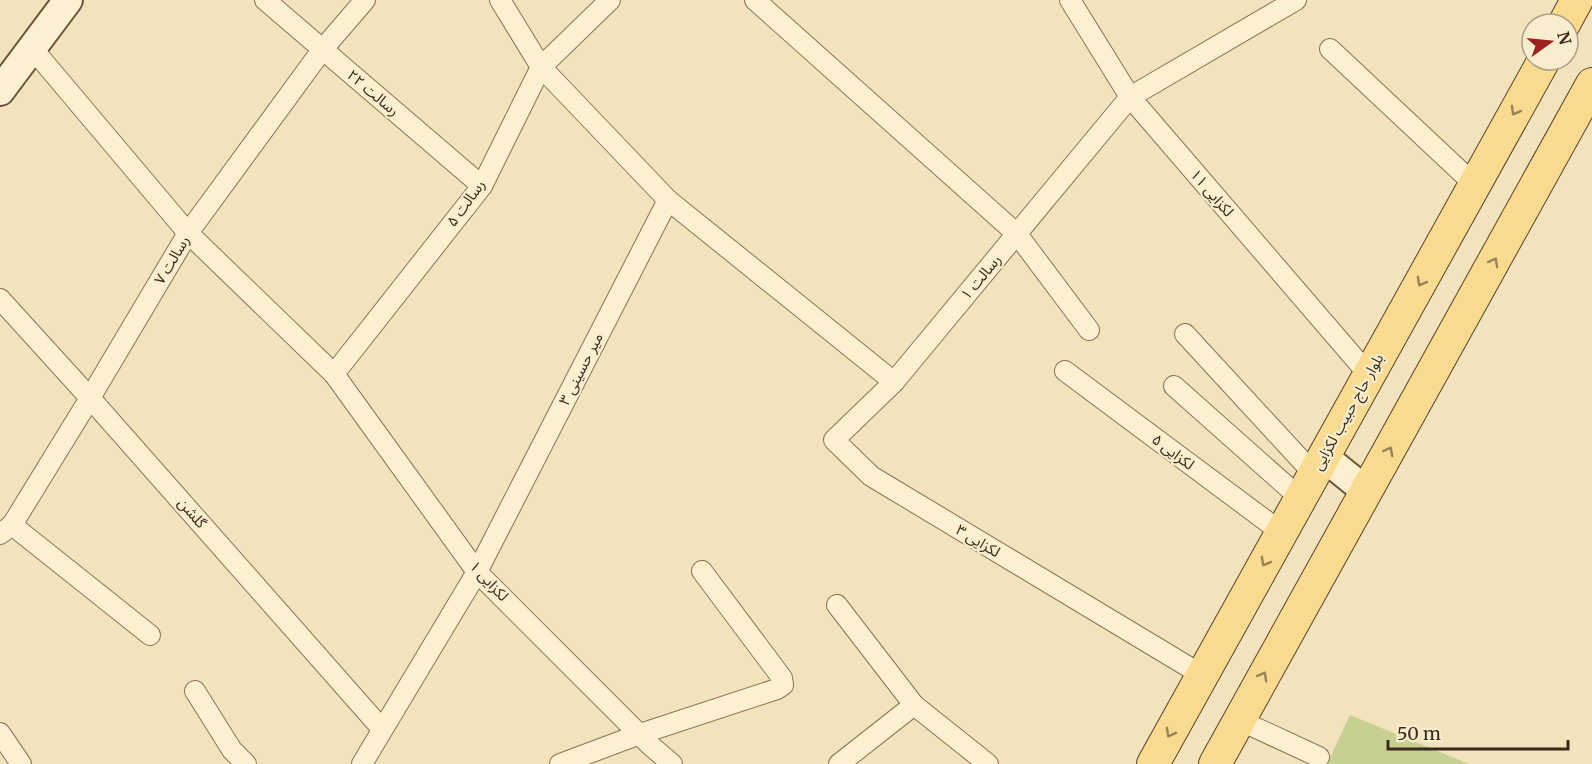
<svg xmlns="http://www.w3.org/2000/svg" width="1592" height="764" font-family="Merriweather,'Noto Sans Arabic',serif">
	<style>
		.green { fill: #c7d090 }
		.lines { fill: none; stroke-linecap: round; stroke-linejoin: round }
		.street-casing { stroke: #8b7254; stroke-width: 22 }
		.secondary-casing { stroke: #6c5338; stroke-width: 32 }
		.primary-casing { stroke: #584029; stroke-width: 34 }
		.street { stroke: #fcf0d0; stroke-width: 20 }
		.secondary { stroke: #fcf0d0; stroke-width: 28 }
		.primary { stroke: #f9db90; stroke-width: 32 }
		.oneway { stroke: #998256 }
		.labels { text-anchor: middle; stroke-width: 4.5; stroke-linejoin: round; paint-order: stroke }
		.street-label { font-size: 15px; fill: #392a1b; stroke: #f8edcd }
	</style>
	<rect width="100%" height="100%" fill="#f2e3bd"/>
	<!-- green -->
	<path class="green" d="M 1350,715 L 1469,764 L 1327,764 Z"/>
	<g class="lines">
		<!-- street casing -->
		<g class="street-casing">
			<g id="street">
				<path d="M 265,0 L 482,186"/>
				<path d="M 755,0 L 1017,234 L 1089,330"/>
				<path d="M 1070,0 L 1130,97 L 1369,375"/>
				<path d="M 32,48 L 188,233 L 334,374 L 477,572 L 650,745 L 672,764"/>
				<path d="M 1330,49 L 1475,185"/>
				<path d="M 668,200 L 894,382 L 1130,97 L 1296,0"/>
				<path d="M 0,299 L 90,398 L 382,729"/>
				<path d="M 1185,334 L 1314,474"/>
				<path d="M 1065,371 L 1281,532"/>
				<path d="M 334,374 L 482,186 L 541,67 L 610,0"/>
				<path d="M 894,382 L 834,440 L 871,476 L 1202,675"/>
				<path d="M 1174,386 L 1300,498"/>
				<path d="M 12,525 L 150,635"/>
				<path d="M 0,534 L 12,525 L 90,398 L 188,233 L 322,50 L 365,0"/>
				<path d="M 837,605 L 914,705"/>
				<path d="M 195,691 L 232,750 L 246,764"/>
				<path d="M 1239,720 L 1319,757"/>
				<path d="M 0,733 L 21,764"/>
				<path d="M 362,764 L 477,572 L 668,200 L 541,67 L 500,0"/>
				<path d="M 560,764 L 640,734 L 777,689 L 783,685 L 782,678 L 702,571"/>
				<path d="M 839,764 L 914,705 L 988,764"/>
			</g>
		</g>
		<!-- secondary casing -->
		<g class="secondary-casing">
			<g id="secondary">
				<path d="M 0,91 L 68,0"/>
				<path d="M 1324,457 L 1366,491"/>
			</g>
		</g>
		<!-- primary casing -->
		<g class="primary-casing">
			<g id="primary">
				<path d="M 1564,24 L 1577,0"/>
				<path d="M 1153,764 L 1544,60"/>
				<path d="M 1215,764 L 1592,84"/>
			</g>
		</g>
		<!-- street -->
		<use href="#street" class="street"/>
		<!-- secondary -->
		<use href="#secondary" class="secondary"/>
		<!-- primary -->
		<use href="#primary" class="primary"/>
	</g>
	<!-- one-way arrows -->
	<defs><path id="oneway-chevron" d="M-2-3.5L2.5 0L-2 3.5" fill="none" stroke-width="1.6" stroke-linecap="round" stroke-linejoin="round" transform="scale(1.5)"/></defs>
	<g class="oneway">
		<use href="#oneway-chevron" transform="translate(1515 111) rotate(119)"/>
		<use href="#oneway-chevron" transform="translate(1494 262) rotate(-61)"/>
		<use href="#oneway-chevron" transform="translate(1421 282) rotate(119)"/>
		<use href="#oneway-chevron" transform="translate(1389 451) rotate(-61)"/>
		<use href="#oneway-chevron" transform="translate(1265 562) rotate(119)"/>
		<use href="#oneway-chevron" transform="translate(1263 676) rotate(-61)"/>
		<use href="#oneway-chevron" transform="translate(1170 733) rotate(119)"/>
	</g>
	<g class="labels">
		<!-- street labels -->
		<g class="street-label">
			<text transform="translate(373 93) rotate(40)" y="5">رسالت ۲۲</text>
			<text transform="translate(1212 193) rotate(49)" y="5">لکزایی ۱۱</text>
			<text transform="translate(466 203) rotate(-54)" y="5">رسالت ۵</text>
			<text transform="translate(172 260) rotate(-59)" y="5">رسالت ۷</text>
			<text transform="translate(981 277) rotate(-50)" y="5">رسالت ۱</text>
			<text transform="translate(581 369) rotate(-63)" y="5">میر حسینی ۳</text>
			<text transform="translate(1348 412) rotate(-61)" y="5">بلوار حاج حبیب لکزايی</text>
			<text transform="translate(1173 452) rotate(37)" y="5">لکزایی ۵</text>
			<text transform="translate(192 513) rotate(49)" y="5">گلشن</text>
			<text transform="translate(978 541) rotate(31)" y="5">لکزایی ۳</text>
			<text transform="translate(489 581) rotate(47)" y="5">لکزایی ۱</text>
		</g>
	</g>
	<!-- north arrow -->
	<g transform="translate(1550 42) rotate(75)"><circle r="28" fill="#f8edcd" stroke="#ac9f86" stroke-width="1.5"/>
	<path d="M0-4.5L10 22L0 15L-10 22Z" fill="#9f211f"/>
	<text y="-9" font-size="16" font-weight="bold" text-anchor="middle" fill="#392a1b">N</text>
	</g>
	<!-- scale -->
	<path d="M1388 740v9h180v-9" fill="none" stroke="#392a1b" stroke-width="3"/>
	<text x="1397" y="740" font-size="18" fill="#392a1b" stroke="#f8edcd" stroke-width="4.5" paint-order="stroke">50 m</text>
</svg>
